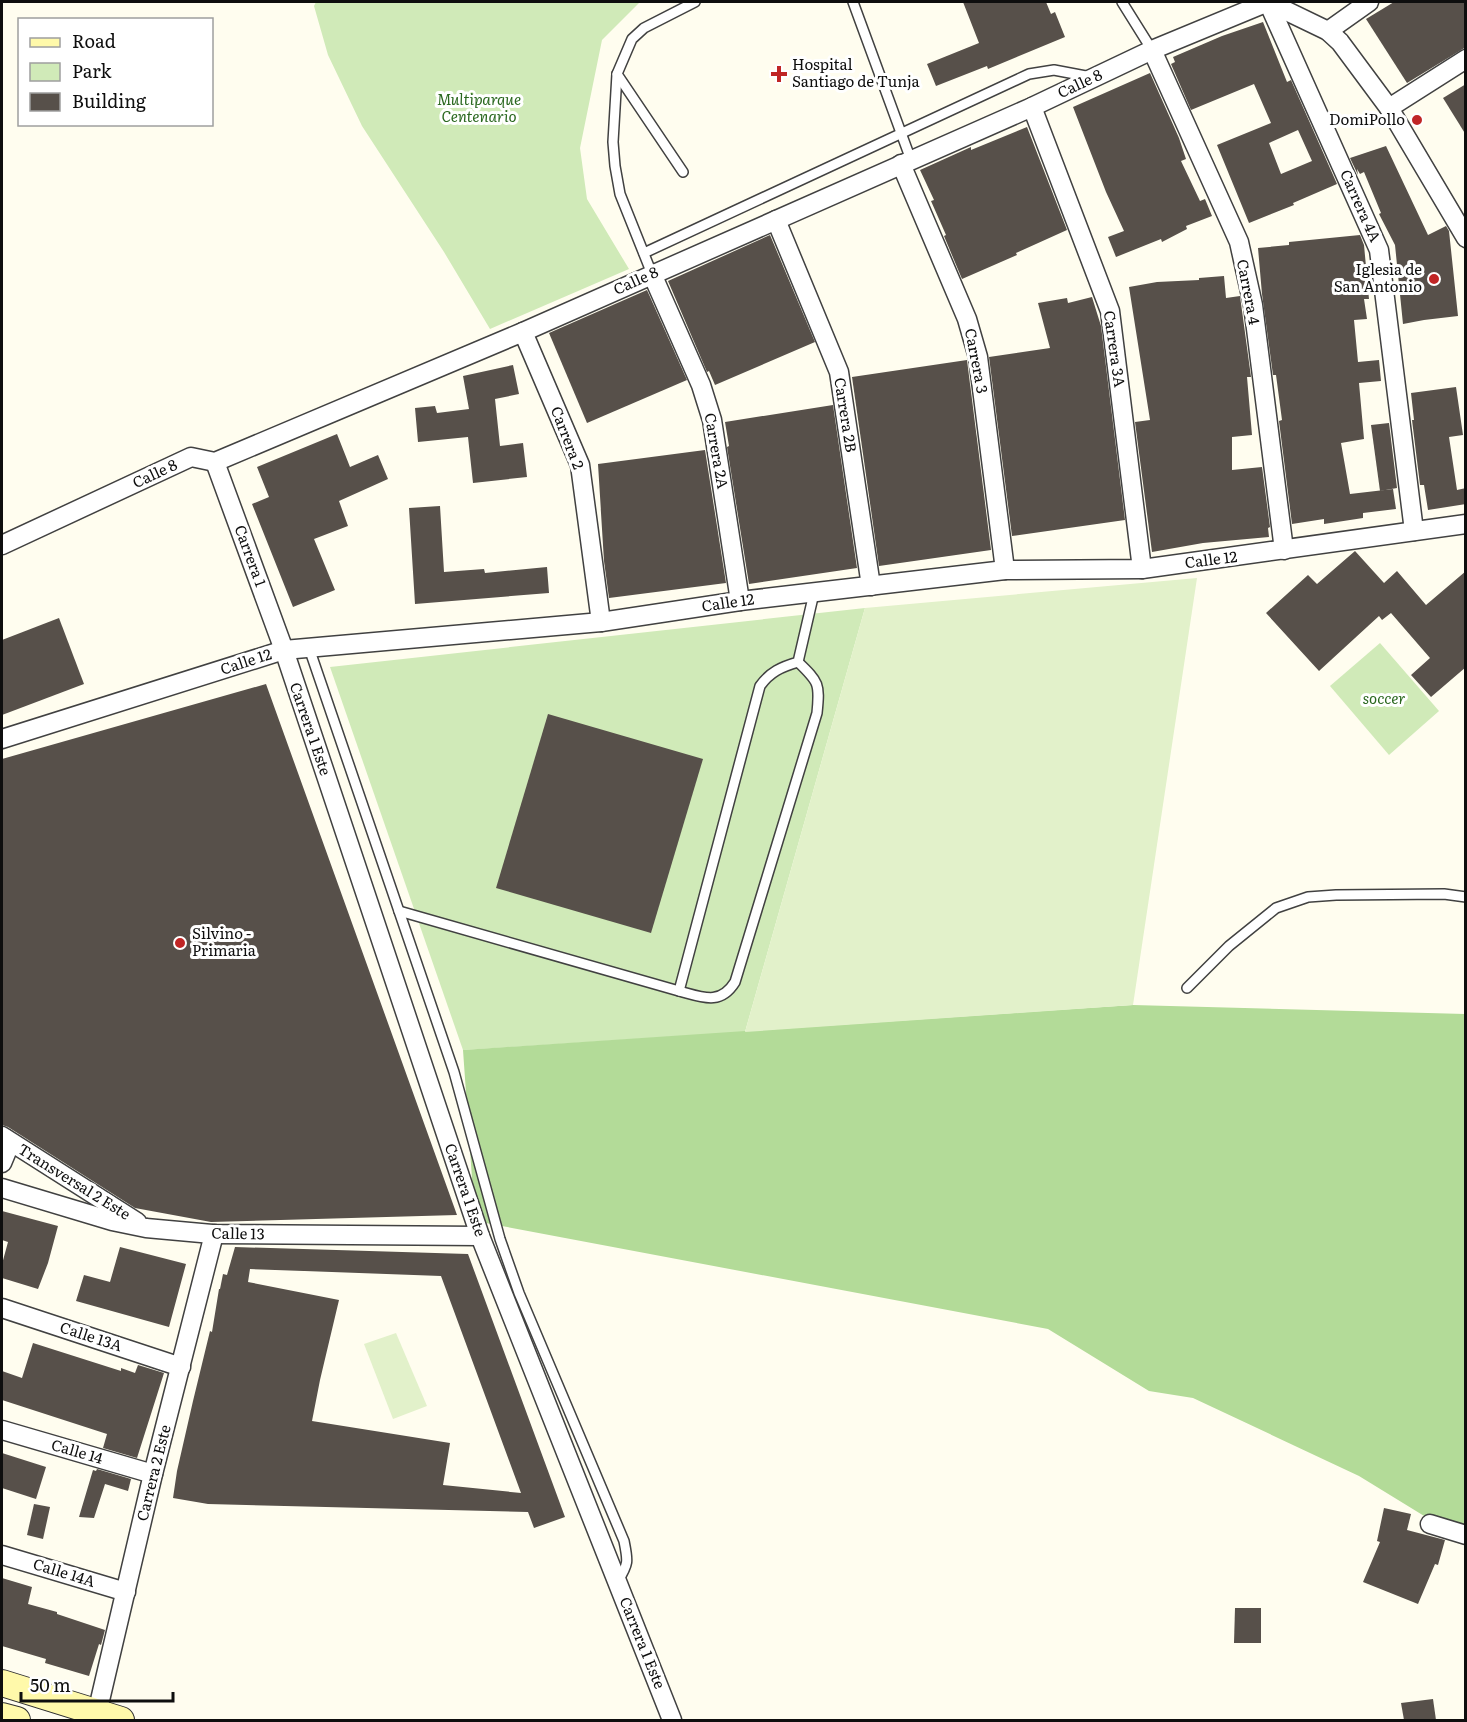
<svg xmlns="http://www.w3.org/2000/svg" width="1467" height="1722" font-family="Literata,serif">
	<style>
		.green { fill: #d0eab8 }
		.forest { fill: #b3db98 }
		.pitch { fill: #e2f1ca }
		.building { fill: #57504a; fill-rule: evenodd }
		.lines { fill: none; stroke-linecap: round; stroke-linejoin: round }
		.lane-casing { stroke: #414141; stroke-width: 12 }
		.street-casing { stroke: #414141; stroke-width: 21 }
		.secondary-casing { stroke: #303030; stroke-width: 28 }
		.lane { stroke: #fff; stroke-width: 9 }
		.street { stroke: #fff; stroke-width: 18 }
		.secondary { stroke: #fff9aa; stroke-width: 26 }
		.poi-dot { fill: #c02525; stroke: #fff; stroke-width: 2 }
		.labels { text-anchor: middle; stroke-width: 6; stroke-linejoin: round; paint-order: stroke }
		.poi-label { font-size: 15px; fill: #0e0e0e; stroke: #fff; text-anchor: start }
		.street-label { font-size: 15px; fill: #0e0e0e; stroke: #fff }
		.park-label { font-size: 15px; font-style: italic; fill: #29671e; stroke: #fff }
	</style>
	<rect width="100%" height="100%" fill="#fffdef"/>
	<!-- green -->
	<g class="green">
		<path d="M 316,2 L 640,2 L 602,40 L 580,148 L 587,199 L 629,269 L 490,329 L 444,252 L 362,126 L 328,55 L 314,6 Z"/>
		<path d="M 865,608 L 745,1032 L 463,1050 L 330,667 Z"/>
		<path d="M 1380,643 L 1439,711 L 1389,755 L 1330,686 Z"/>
	</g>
	<!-- forest -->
	<path class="forest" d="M 1133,1005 L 1465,1014 L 1465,1534 L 1447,1530 L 1359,1476 L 1193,1398 L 1149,1391 L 1048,1329 L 475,1221 L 463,1050 Z"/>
	<!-- pitch -->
	<g class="pitch">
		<path d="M 1197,578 L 1133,1005 L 745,1032 L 865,608 Z"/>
		<path d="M 396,1333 L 427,1406 L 393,1419 L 364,1344 Z"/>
	</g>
	<!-- building -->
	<g class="building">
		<path d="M 963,2 L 1046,2 L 1051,14 L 1055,12 L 1065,37 L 988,69 L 987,66 L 936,86 L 927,64 L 979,43 Z"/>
		<path d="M 1394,2 L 1466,2 L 1466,47 L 1407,83 L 1366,19 Z"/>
		<path d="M 1263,22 L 1287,82 L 1291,80 L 1337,184 L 1293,203 L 1294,205 L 1249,223 L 1217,145 L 1271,123 L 1254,84 L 1191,110 L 1171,64 L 1175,62 L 1173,57 L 1222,36 ZM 1298,130 L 1312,161 L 1281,174 L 1269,143 Z"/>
		<path d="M 1150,73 L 1179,138 L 1186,159 L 1181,161 L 1200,201 L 1205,199 L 1212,216 L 1186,226 L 1187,229 L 1162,242 L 1161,239 L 1116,257 L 1108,237 L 1124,231 L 1106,192 L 1073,107 Z"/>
		<path d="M 1466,84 L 1466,135 L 1443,98 Z"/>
		<path d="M 1027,127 L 1067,230 L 1016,253 L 1017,255 L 962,279 L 944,236 L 946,235 L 931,201 L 934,200 L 920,170 L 971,147 L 971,150 Z"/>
		<path d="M 1386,146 L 1428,235 L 1446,226 L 1449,231 L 1458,316 L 1424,320 L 1403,324 L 1395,245 L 1379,214 L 1381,213 L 1364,172 L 1360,174 L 1357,169 L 1358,175 L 1350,158 Z"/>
		<path d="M 770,235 L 815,342 L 715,385 L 709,371 L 707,372 L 668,281 Z"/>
		<path d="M 1360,235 L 1364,245 L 1369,299 L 1364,299 L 1367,319 L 1354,320 L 1358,362 L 1379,360 L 1381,381 L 1359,383 L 1364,439 L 1341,443 L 1350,494 L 1393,489 L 1396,509 L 1363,513 L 1363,518 L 1324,524 L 1324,519 L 1292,524 L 1279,421 L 1282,420 L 1276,375 L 1273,375 L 1262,294 L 1258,248 L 1289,245 L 1289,242 Z"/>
		<path d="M 1224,276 L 1226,298 L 1240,296 L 1251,377 L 1247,377 L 1252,435 L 1232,437 L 1232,470 L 1262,467 L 1270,527 L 1268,528 L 1269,537 L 1203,543 L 1152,552 L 1135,422 L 1150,420 L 1129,287 L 1157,282 L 1199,280 L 1199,278 Z"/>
		<path d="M 647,290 L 687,380 L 587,423 L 549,333 Z"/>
		<path d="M 1092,297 L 1101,326 L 1125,520 L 1012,536 L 989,357 L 1050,348 L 1038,303 L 1067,298 L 1068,303 Z"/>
		<path d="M 967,360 L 991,550 L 879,566 L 852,377 Z"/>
		<path d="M 513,365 L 519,394 L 495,399 L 500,446 L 523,443 L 527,477 L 473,483 L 468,437 L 418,442 L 415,408 L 435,406 L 437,413 L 469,409 L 463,376 Z"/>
		<path d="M 1456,387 L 1463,435 L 1449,437 L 1457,490 L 1466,488 L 1466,504 L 1428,510 L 1424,485 L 1420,485 L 1412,420 L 1414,420 L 1411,393 Z"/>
		<path d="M 833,405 L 857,568 L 749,584 L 727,447 L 729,446 L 725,422 Z"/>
		<path d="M 1389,423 L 1397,488 L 1380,491 L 1371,425 Z"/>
		<path d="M 337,434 L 350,467 L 378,455 L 388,479 L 339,501 L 348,526 L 314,539 L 335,590 L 293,607 L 252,504 L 269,497 L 257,467 Z"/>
		<path d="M 705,450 L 726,583 L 609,598 L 604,561 L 598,464 Z"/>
		<path d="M 440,506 L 444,572 L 484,569 L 485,573 L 547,567 L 549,593 L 415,604 L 409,508 Z"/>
		<path d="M 1355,551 L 1384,583 L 1397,571 L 1426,605 L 1466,571 L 1466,667 L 1431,697 L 1411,675 L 1430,658 L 1391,613 L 1382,620 L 1379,616 L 1319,671 L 1266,613 L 1308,575 L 1317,584 Z"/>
		<path d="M 59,618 L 84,684 L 2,715 L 2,640 Z"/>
		<path d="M 266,684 L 457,1215 L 211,1222 L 135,1208 L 8,1127 L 2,1125 L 2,759 Z"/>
		<path d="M 548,714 L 703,759 L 651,933 L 496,888 Z"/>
		<path d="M 2,1211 L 58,1226 L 48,1263 L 38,1289 L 2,1278 L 2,1264 L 8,1242 L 2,1240 Z"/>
		<path d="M 120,1247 L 186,1264 L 169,1327 L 76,1301 L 84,1275 L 110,1282 Z"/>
		<path d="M 235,1247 L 468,1254 L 565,1517 L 534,1528 L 528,1512 L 208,1504 L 173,1498 L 177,1471 L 193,1401 L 210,1331 L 212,1332 L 219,1289 L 220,1289 L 223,1274 L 227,1275 ZM 250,1269 L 441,1276 L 521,1493 L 443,1485 L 450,1443 L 312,1421 L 320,1380 L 339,1300 L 248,1282 Z"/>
		<path d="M 33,1343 L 121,1371 L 121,1368 L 135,1373 L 138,1365 L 164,1373 L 137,1458 L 103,1448 L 107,1434 L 2,1400 L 2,1371 L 22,1378 Z"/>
		<path d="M 2,1453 L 46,1467 L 36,1499 L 2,1488 Z"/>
		<path d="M 97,1469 L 131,1479 L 128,1491 L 105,1484 L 94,1518 L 79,1517 L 93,1470 L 96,1471 Z"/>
		<path d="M 34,1504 L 50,1507 L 43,1539 L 27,1535 Z"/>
		<path d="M 1384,1508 L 1411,1514 L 1407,1530 L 1445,1540 L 1438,1565 L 1435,1564 L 1418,1604 L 1363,1582 L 1380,1542 L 1377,1541 Z"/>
		<path d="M 2,1578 L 32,1587 L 28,1604 L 57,1612 L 57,1614 L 105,1630 L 101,1645 L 99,1644 L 89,1676 L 45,1663 L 46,1659 L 2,1646 Z"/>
		<path d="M 1235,1608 L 1261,1608 L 1261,1643 L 1234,1643 Z"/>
		<path d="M 1433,1699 L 1436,1720 L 1404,1720 L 1401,1703 Z"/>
	</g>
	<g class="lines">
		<!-- lane casing -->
		<g class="lane-casing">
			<g id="lane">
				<path d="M 853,2 L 911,160"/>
				<path d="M 1122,2 L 1152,50"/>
				<path d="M 617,74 L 613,142 L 615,166 L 620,194 L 652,274"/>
				<path d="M 683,172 L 617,74 L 632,39 L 644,28 L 695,2"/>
				<path d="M 644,253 L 1029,74 L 1054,70 L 1091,77"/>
				<path d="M 309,648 L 454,1072 L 500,1239 L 519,1293 L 624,1541 C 628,1561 629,1563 618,1581"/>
				<path d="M 399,911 L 679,991 L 760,686 C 770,672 781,667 798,662 L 814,593"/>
				<path d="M 1187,988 L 1229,946 L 1276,908 L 1308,897 L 1336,895 L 1444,894 L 1466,897"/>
				<path d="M 679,991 C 702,997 720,1006 735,982 L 817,713 C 820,684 819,682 798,662"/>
			</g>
		</g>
		<!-- street casing -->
		<g class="street-casing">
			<g id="street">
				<path d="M 1268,2 L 1379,250 L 1414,531"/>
				<path d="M 1268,2 L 1328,31 L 1340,42 L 1389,108 L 1466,238"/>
				<path d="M 1328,31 L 1369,2"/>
				<path d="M 1152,50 L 1239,242 L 1253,305 L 1284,550"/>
				<path d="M 1032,107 L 1110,311 L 1142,569"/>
				<path d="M 1389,108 L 1466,59"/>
				<path d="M 901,164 L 967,319 L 978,357 L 1005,570"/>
				<path d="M 776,220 L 839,372 L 871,586"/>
				<path d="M 652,274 L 701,385 L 712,420 L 740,601"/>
				<path d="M 523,332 L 580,465 L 601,622"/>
				<path d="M 215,462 L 284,650 L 480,1236 L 672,1720"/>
				<path d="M 2,545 L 191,457 L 215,462 L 523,332 L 1032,107 L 1152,50 L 1268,2"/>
				<path d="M 2,739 L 284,650 L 601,622 L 740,601 L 1005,570 L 1142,569 L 1466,524"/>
				<path d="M 2,1136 L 137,1222"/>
				<path d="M 2,1163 L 7,1151 L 6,1139"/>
				<path d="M 2,1188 L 112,1221 L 146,1228 L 212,1234 L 480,1236"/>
				<path d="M 2,1308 L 181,1367"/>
				<path d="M 2,1430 L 153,1474"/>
				<path d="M 1430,1524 L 1466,1535"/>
				<path d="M 2,1555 L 126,1592"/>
				<path d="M 97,1713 L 153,1474 L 214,1234"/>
			</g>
		</g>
		<!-- secondary casing -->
		<g class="secondary-casing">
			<g id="secondary">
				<path d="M 2,1683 L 121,1720"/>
				<path d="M 2,1716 L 17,1720"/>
			</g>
		</g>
		<!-- lane -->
		<use href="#lane" class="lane"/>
		<!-- street -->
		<use href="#street" class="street"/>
		<!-- secondary -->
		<use href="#secondary" class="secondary"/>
	</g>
	<!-- markers -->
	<g class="poi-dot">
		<path d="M776 65h6v6h6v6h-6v6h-6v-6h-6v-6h6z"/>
		<circle cx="1417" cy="120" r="6"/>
		<circle cx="1434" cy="279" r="6"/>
		<circle cx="180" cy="943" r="6"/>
	</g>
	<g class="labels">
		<!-- poi labels -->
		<g class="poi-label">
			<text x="792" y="70">Hospital<tspan x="792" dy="17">Santiago de Tunja</tspan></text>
			<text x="1405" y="125" text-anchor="end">DomiPollo</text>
			<text x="1422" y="275" text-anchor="end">Iglesia de<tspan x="1422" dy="17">San Antonio</tspan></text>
			<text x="192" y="939">Silvino -<tspan x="192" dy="17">Primaria</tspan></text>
		</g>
		<!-- street labels -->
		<g class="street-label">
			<text transform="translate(1080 84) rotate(-25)" y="5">Calle 8</text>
			<text transform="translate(1360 206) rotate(66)" y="5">Carrera 4A</text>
			<text transform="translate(636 281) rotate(-24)" y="5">Calle 8</text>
			<text transform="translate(1248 292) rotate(79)" y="5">Carrera 4</text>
			<text transform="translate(1114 349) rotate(82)" y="5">Carrera 3A</text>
			<text transform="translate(976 361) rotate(79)" y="5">Carrera 3</text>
			<text transform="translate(845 415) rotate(81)" y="5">Carrera 2B</text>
			<text transform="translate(567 438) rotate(69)" y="5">Carrera 2</text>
			<text transform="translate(716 451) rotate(80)" y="5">Carrera 2A</text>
			<text transform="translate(155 474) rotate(-25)" y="5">Calle 8</text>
			<text transform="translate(250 556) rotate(70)" y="5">Carrera 1</text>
			<text transform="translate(1211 560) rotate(-7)" y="5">Calle 12</text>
			<text transform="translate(728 603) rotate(-8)" y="5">Calle 12</text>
			<text transform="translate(246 662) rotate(-18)" y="5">Calle 12</text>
			<text transform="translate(310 729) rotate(71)" y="5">Carrera 1 Este</text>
			<text transform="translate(74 1182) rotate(32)" y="5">Transversal 2 Este</text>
			<text transform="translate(465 1190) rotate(71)" y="5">Carrera 1 Este</text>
			<text transform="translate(238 1234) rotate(1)" y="5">Calle 13</text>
			<text transform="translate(91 1337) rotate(18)" y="5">Calle 13A</text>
			<text transform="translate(77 1452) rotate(16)" y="5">Calle 14</text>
			<text transform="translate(154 1473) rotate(-76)" y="5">Carrera 2 Este</text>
			<text transform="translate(64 1573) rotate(17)" y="5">Calle 14A</text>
			<text transform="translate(642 1643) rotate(68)" y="5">Carrera 1 Este</text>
		</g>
		<!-- park labels -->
		<g class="park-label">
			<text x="479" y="105">Multiparque<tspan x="479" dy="17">Centenario</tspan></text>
			<text x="1384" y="704">soccer</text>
		</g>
	</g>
	<!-- border -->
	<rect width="1467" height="1722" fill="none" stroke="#0e0e0e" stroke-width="6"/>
	<!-- legend -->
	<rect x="18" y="18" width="195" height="108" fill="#ffffff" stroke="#9f9f9f" stroke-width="1.5"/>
	<rect x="30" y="38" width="30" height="9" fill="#fff9aa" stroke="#9f9f9f" stroke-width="1.5"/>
	<text x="72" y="48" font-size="18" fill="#0e0e0e">Road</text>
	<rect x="30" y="63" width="30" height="18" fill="#d0eab8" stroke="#9f9f9f" stroke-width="1.5"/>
	<text x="72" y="78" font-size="18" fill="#0e0e0e">Park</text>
	<rect x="30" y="93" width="30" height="18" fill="#57504a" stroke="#9f9f9f" stroke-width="1.5"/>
	<text x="72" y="108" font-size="18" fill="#0e0e0e">Building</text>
	<!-- scale -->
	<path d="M21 1692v9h152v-9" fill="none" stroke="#0e0e0e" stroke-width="3"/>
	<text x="30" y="1692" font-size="18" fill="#0e0e0e" stroke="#ffffff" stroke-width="4.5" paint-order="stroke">50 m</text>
</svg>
